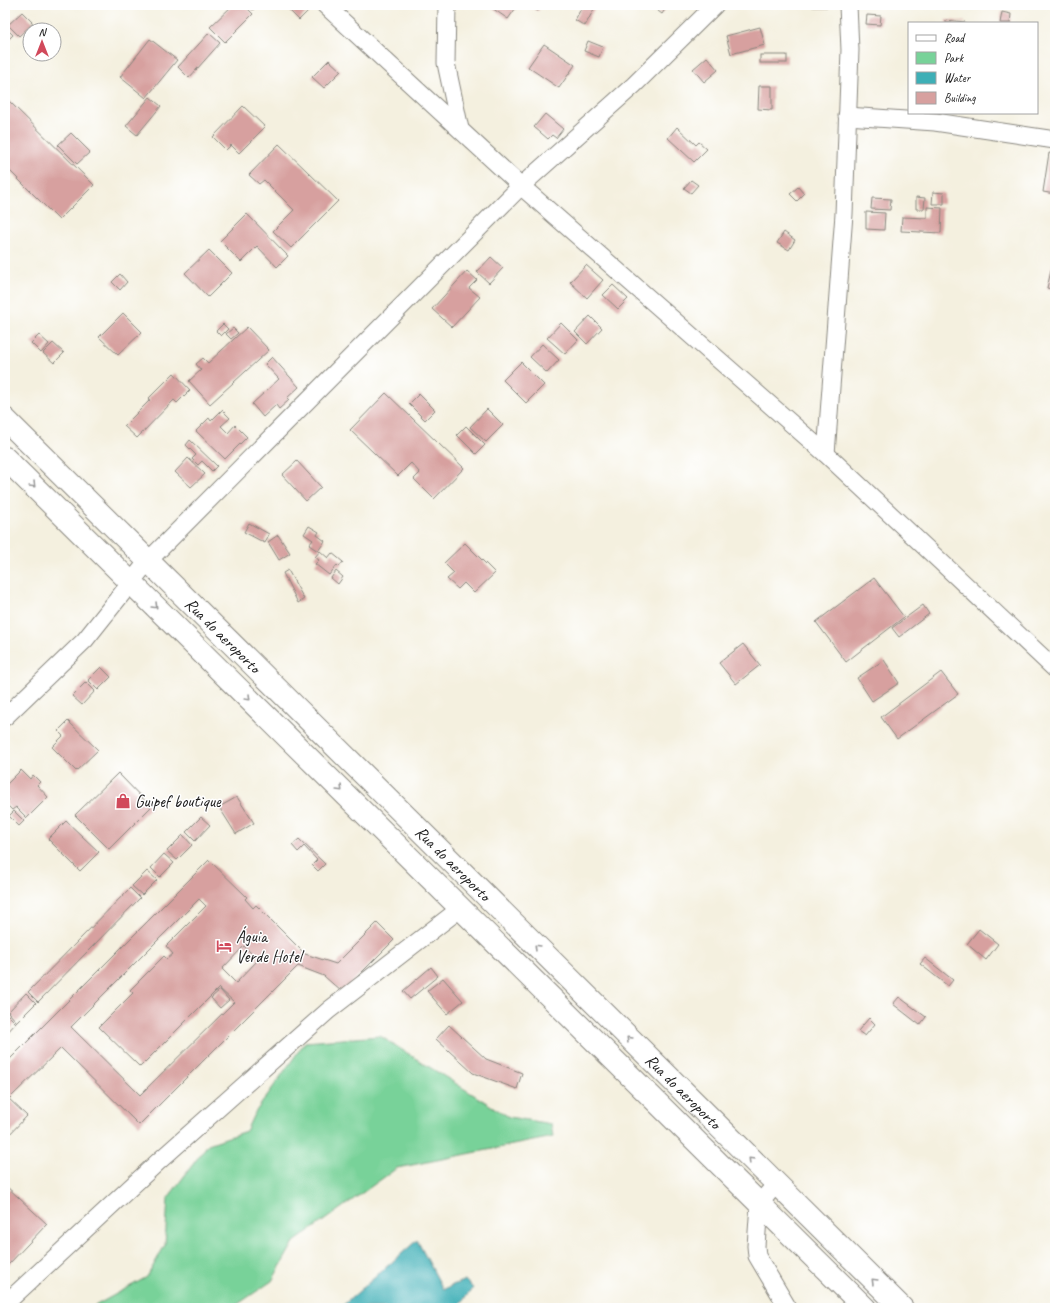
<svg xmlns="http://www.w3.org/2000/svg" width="1060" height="1313" font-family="Caveat,sans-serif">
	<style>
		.green { fill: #78d299; stroke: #4a775a }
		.water { fill: #3eafb6; stroke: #2d6669 }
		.building { fill: #d7a09f; fill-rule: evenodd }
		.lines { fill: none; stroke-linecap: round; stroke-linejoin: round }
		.minor-casing { stroke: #88867e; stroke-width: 19 }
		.secondary-casing { stroke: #88867e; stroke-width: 24 }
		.minor { stroke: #fff; stroke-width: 17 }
		.secondary { stroke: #fff; stroke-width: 22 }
		.oneway { stroke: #999 }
		.labels { text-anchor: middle; stroke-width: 3; stroke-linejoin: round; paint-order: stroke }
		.street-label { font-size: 17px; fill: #1c1c1c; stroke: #fff }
		.poi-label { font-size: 17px; fill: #1c1c1c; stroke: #fff; text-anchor: start }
	</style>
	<rect width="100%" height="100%" fill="#fff"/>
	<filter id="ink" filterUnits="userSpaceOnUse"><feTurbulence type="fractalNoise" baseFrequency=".025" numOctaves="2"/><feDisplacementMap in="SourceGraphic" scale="8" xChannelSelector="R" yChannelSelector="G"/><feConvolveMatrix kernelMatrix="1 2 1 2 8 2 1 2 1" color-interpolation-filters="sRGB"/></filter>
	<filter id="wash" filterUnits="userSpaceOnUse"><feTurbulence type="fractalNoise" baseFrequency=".012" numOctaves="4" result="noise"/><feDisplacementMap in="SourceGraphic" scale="16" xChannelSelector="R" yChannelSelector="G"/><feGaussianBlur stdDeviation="0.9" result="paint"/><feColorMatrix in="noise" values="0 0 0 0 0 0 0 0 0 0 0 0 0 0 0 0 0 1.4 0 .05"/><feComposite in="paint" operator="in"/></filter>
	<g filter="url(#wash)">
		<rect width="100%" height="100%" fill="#f4f0df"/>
		<!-- green -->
		<path class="green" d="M 380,1036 L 509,1117 L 551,1124 L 553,1137 L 397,1168 L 294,1242 L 272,1281 L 232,1308 L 91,1308 L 147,1277 L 165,1245 L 168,1198 L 208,1144 L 246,1131 L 254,1114 L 305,1042 Z"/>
		<!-- water -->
		<path class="water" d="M 417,1240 L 443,1289 L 465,1280 L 473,1288 L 457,1308 L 340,1308 Z"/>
		<g id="blocks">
			<!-- building -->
			<g class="building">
				<path d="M 233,5 L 244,5 L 253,14 L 225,42 L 210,27 Z"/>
				<path d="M 247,5 L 258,5 L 253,10 Z"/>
				<path d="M 290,5 L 313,5 L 313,6 L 299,20 L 287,8 Z"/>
				<path d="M 495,5 L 518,5 L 508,19 L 492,8 Z"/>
				<path d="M 526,5 L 541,5 L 538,11 Z"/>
				<path d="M 583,5 L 592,5 L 595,7 L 585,26 L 575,20 Z"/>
				<path d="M 650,5 L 668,5 L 662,14 Z"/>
				<rect x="813" y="5" width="16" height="2"/>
				<path d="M 22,12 L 33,23 L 19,36 L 8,25 Z"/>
				<path d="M 1002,12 L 1011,14 L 1010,23 L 1000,23 Z"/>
				<path d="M 867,15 L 881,16 L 880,25 L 866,24 Z"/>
				<path d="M 946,20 L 965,22 L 965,23 L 946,23 Z"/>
				<path d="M 760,27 L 765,45 L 731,54 L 726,36 Z"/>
				<path d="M 6,28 L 13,35 L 5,43 L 5,29 Z"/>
				<path d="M 209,33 L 220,43 L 189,78 L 178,67 Z"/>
				<path d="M 150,39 L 177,60 L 146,98 L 120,77 Z"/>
				<path d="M 588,41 L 603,47 L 599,57 L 584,51 Z"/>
				<path d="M 544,44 L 575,65 L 559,88 L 528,67 Z"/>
				<rect x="760" y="55" width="27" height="8"/>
				<path d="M 707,57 L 718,70 L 704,82 L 693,69 Z"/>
				<path d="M 329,60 L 341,71 L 324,88 L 312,77 Z"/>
				<path d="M 759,86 L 772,86 L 772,110 L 758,109 Z"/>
				<path d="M 5,97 L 94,185 L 59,220 L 5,166 Z"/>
				<path d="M 150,97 L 161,106 L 137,135 L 126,126 Z"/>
				<path d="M 243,106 L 265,127 L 239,153 L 231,145 L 226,150 L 213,137 Z"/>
				<path d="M 545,114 L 563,129 L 556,138 L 552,135 L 548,139 L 534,127 Z"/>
				<path d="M 677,127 L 696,145 L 699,142 L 707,149 L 694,162 L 668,138 Z"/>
				<path d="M 71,133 L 90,152 L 77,164 L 58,145 Z"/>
				<path d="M 279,144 L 338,201 L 291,248 L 273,231 L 294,210 L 264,180 L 259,184 L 249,175 Z"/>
				<path d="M 1049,153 L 1055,154 L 1055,194 L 1043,192 Z"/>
				<path d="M 691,180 L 698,185 L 691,193 L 684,188 Z"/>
				<path d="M 798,187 L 804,194 L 797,201 L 790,194 Z"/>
				<path d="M 933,192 L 944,193 L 944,204 L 932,204 Z"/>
				<path d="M 916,197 L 925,198 L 924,209 L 916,209 Z"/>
				<path d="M 872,198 L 891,199 L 890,210 L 871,209 Z"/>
				<path d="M 927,207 L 942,208 L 941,233 L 901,231 L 902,217 L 927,218 Z"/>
				<path d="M 866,212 L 885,213 L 884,230 L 866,229 Z"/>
				<path d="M 247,214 L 288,256 L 277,267 L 257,246 L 241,262 L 220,241 Z"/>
				<path d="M 784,232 L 795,240 L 789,250 L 777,243 Z"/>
				<path d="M 209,250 L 232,273 L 208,297 L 185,273 Z"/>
				<path d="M 491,257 L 503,268 L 489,283 L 477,272 Z"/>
				<path d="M 1054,258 L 1055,258 L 1055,290 L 1047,288 Z"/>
				<path d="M 586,265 L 603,280 L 587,298 L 570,282 Z"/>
				<path d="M 467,271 L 477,280 L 469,288 L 480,297 L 452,327 L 432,309 Z"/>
				<path d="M 120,274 L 127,282 L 120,290 L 112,282 Z"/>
				<path d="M 613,285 L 628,299 L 618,309 L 603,295 Z"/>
				<path d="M 123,313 L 142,332 L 118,355 L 99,337 Z"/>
				<path d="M 590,316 L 602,328 L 587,344 L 575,332 Z"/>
				<path d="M 561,323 L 578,340 L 565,354 L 547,338 Z"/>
				<path d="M 223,324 L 228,329 L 221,336 L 216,331 Z"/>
				<path d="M 247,327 L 269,350 L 210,404 L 189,381 L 201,370 L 196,364 L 203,358 L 208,363 Z"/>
				<path d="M 233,328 L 238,333 L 231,339 L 226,334 Z"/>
				<path d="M 39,335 L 49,344 L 41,353 L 31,343 Z"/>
				<path d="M 53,343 L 64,353 L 54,363 L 43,353 Z"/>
				<path d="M 542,344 L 559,360 L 547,373 L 530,357 Z"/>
				<path d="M 272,357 L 299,387 L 287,398 L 289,400 L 279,409 L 276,405 L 263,417 L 252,404 L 279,379 L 265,364 Z"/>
				<path d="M 521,362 L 544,385 L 526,403 L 503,380 Z"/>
				<path d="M 174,373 L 190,390 L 177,403 L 174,400 L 137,438 L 124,426 L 150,400 L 148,399 Z"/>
				<path d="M 386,393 L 464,468 L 434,499 L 414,479 L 420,473 L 411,463 L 398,476 L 350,430 Z"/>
				<path d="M 419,394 L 435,410 L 425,420 L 409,404 Z"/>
				<path d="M 487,409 L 503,425 L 486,442 L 470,427 Z"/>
				<path d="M 222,410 L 230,418 L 221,426 L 228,433 L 235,425 L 247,437 L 225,459 L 196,431 L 209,418 L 211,421 Z"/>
				<path d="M 466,426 L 485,445 L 476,454 L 457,435 Z"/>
				<path d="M 190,440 L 217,466 L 212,471 L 202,461 L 198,465 L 192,459 L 196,455 L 186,445 Z"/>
				<path d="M 188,458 L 205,474 L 191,487 L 175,472 Z"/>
				<path d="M 297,461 L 321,487 L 306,501 L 282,475 Z"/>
				<path d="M 249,523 L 269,534 L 265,543 L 244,532 Z"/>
				<path d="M 309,526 L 319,532 L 317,535 L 325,541 L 318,551 L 309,545 L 313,540 L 304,534 Z"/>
				<path d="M 278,535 L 290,553 L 279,560 L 268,542 Z"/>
				<path d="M 465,543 L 495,573 L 474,593 L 464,583 L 458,589 L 447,579 L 454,573 L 444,563 Z"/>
				<path d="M 320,551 L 328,558 L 332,553 L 343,562 L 339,567 L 337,565 L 329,575 L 315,564 L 319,560 L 315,557 Z"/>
				<path d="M 288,570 L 304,599 L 298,603 L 283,573 Z"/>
				<path d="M 336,571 L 343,577 L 338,584 L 331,578 Z"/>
				<path d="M 874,578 L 904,617 L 846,662 L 816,622 Z"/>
				<path d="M 923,605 L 929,614 L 899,637 L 892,628 Z"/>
				<path d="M 743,644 L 760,665 L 736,684 L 719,663 Z"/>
				<path d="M 884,660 L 899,683 L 872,701 L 857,678 Z"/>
				<path d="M 101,667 L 111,677 L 98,690 L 88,680 Z"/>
				<path d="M 941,672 L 958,694 L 897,739 L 881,717 Z"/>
				<path d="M 86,682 L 95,691 L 82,705 L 72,696 Z"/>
				<path d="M 68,721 L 98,750 L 76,771 L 52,747 L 63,736 L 58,731 Z"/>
				<path d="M 21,770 L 30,779 L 33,775 L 40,782 L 37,785 L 48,797 L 27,818 L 16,807 L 12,810 L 5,803 L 9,800 L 5,796 L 5,786 Z"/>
				<path d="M 118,773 L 151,807 L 109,849 L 75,815 Z"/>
				<path d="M 237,797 L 254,823 L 236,834 L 219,807 Z"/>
				<path d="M 14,811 L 24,821 L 19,826 L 9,816 Z"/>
				<path d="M 201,817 L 210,825 L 195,841 L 186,832 Z"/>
				<path d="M 66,821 L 99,852 L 80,871 L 48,839 Z"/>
				<path d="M 183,835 L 192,845 L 177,860 L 167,851 Z"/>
				<path d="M 299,839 L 325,864 L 318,871 L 312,865 L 317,860 L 304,846 L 298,852 L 292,845 Z"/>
				<path d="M 164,854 L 174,863 L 160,877 L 151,868 Z"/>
				<path d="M 209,860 L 247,897 L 245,899 L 253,908 L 256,905 L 305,954 L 336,964 L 377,923 L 394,940 L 342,992 L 324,976 L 298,966 L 139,1125 L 61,1048 L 10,1098 L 5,1093 L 5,1064 ZM 199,899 L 206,906 L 166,946 L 173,954 L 167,959 L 164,956 L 130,990 L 133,993 L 99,1027 L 140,1067 L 219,988 L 234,1002 L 140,1095 L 71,1027 ZM 244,946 L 258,960 L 236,983 L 222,969 Z"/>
				<path d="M 147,871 L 157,880 L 142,895 L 132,886 Z"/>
				<path d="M 130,888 L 140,898 L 38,1002 L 28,992 Z"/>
				<path d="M 979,929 L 998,944 L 986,960 L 967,944 Z"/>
				<path d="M 925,958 L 953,980 L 948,986 L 920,964 Z"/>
				<path d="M 431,967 L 438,976 L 410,999 L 403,991 Z"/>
				<path d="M 443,978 L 463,1001 L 447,1014 L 427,991 Z"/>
				<path d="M 220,990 L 229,1000 L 220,1008 L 211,998 Z"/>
				<path d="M 26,993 L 36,1003 L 17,1022 L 8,1012 Z"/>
				<path d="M 899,997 L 926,1017 L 920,1025 L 893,1004 Z"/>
				<path d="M 7,1014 L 16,1023 L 5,1035 L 5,1015 Z"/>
				<path d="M 869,1018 L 875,1024 L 865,1036 L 858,1031 Z"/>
				<path d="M 449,1025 L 486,1059 L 522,1073 L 517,1089 L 473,1073 L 436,1039 Z"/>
				<path d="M 5,1095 L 27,1116 L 5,1139 Z"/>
				<path d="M 5,1185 L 47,1224 L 8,1265 L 5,1262 Z"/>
			</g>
		</g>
	</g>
	<g filter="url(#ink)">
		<use href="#blocks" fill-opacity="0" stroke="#88867e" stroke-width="1"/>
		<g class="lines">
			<!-- minor casing -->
			<g class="minor-casing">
				<g id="minor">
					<path d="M 325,5 L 521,186 L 826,454 L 1055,669"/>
					<path d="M 447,5 L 446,63 L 460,129"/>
					<path d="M 847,116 L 935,122 L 1055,140"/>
					<path d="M 826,454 L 844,214 L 850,50 L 848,5"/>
					<path d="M 5,717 L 85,640 L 148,561 L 521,186 L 634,85 L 715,5"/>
					<path d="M 776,1184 L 759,1204 L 756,1246 L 757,1256 L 788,1308"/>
					<path d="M 5,1304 L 159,1161 L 329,1010 L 461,908"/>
				</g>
			</g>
			<!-- secondary casing -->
			<g class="secondary-casing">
				<g id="secondary">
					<path id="s1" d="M 5,419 L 902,1308"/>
					<path d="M 5,458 L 865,1308"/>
				</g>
			</g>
			<!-- minor -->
			<use href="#minor" class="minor"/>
			<!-- secondary -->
			<use href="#secondary" class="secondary"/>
		</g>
		<!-- one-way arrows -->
		<defs><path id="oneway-chevron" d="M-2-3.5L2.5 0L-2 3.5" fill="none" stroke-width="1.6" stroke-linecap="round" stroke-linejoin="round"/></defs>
		<g class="oneway">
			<use href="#oneway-chevron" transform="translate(33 485) rotate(45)"/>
			<use href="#oneway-chevron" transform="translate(155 606) rotate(45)"/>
			<use href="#oneway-chevron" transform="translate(248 698) rotate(45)"/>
			<use href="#oneway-chevron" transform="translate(340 789) rotate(45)"/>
			<use href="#oneway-chevron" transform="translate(537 947) rotate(-135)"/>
			<use href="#oneway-chevron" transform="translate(629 1039) rotate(-135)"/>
			<use href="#oneway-chevron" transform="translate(751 1160) rotate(-135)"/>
			<use href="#oneway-chevron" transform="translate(874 1281) rotate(-135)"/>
		</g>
	</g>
	<!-- icons -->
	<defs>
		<g id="shop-bare" transform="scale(1.2)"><path d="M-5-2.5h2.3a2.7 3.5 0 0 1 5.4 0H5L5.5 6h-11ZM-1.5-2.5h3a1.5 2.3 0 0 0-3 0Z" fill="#d1495b" stroke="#fff" stroke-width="2.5" paint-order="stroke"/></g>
		<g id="hotel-bare" transform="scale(1.2)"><path d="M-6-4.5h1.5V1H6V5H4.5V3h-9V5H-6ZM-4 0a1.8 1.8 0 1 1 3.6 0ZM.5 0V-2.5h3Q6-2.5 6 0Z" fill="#d1495b" stroke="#fff" stroke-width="2.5" paint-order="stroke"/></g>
	</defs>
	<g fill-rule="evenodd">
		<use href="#shop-bare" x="123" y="801"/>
		<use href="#hotel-bare" x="224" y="946"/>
	</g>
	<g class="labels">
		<!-- street labels -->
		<g class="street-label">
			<text dy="6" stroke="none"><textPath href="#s1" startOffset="307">Rua do aeroporto</textPath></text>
			<text dy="6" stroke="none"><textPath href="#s1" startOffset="631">Rua do aeroporto</textPath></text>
			<text dy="6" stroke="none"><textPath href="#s1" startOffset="955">Rua do aeroporto</textPath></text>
		</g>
		<!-- poi labels -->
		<g class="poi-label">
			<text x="135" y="807">Guipef boutique</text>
			<text x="236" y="942">Águia<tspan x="236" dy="20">Verde Hotel</tspan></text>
		</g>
	</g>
	<!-- margin -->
	<rect width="1060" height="1313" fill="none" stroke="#fff" stroke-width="20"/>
	<!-- legend -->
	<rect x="908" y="22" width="130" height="92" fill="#ffffff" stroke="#a4a4a4"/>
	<rect x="916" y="35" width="20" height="6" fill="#ffffff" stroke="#a4a4a4"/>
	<text x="944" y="42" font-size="12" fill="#1c1c1c">Road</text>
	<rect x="916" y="52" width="20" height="12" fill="#78d299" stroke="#a4a4a4"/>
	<text x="944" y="62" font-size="12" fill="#1c1c1c">Park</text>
	<rect x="916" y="72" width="20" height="12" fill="#3eafb6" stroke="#a4a4a4"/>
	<text x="944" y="82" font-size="12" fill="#1c1c1c">Water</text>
	<rect x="916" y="92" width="20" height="12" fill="#d7a09f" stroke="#a4a4a4"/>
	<text x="944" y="102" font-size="12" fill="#1c1c1c">Building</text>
	<!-- north arrow -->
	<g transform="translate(42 42)"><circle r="19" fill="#ffffff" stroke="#a4a4a4"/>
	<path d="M0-3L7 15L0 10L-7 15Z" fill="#d1495b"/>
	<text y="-6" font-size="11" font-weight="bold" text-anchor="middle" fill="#1c1c1c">N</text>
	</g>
</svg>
